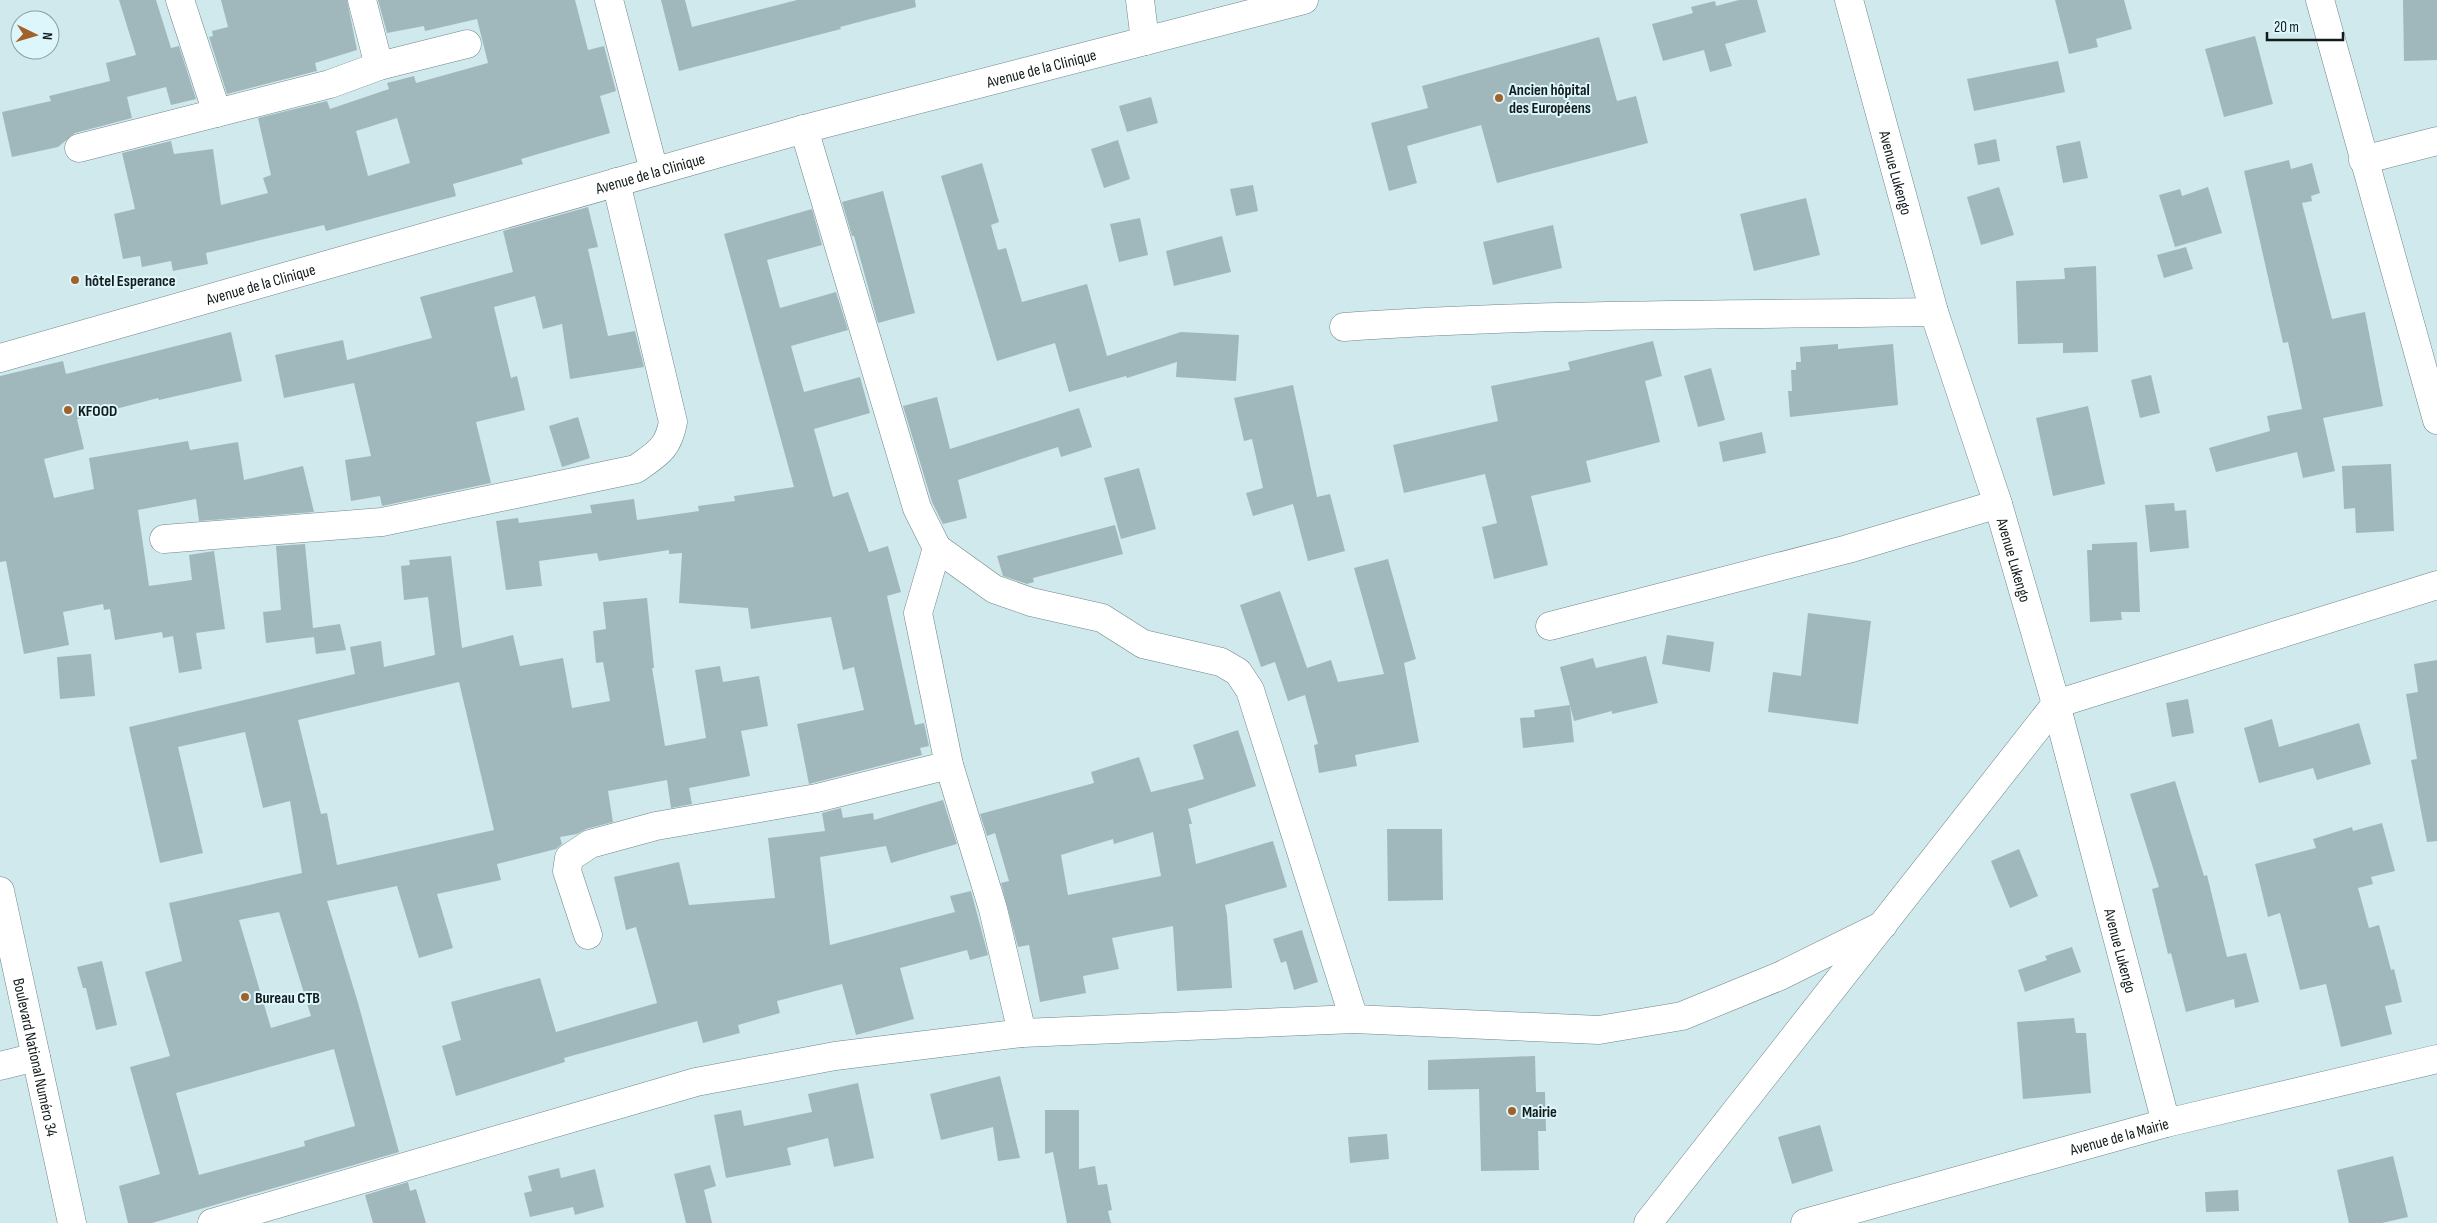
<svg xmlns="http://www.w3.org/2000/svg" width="2437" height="1223" font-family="'Sofia Sans Condensed',sans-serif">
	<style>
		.building { fill: #a0b8bc; fill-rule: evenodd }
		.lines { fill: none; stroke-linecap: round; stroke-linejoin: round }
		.minor-casing { stroke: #6f868a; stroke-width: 29 }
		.tertiary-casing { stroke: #6f868a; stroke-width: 29 }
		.secondary-casing { stroke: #6f868a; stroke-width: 29 }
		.minor { stroke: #fff; stroke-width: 28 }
		.tertiary { stroke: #fff; stroke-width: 28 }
		.secondary { stroke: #fff; stroke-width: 28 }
		.poi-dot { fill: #a16229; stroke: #ddf6fb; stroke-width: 2 }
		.labels { text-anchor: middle; stroke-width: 4; stroke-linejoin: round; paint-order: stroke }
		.street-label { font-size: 16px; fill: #131c1d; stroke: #ddf6fb }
		.poi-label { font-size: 16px; font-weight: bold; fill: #131c1d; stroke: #ddf6fb; text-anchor: start }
	</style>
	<rect width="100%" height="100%" fill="#d0e9ed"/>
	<!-- building -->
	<g class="building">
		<path d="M 119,0 L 156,0 L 171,48 L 179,46 L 196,99 L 171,105 L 166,87 L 127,97 L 132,118 L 75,133 L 58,147 L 12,157 L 2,112 L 51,101 L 49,96 L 110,81 L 106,63 L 136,55 Z"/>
		<path d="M 221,0 L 347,0 L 357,50 L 315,63 L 317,71 L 227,94 L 209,37 L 213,36 L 212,31 L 228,27 Z"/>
		<path d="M 378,0 L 575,0 L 588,50 L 604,46 L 616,91 L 600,96 L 610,133 L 521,159 L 523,164 L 453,184 L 456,196 L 326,231 L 324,225 L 206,253 L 208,264 L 173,271 L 171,261 L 142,267 L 140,256 L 123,259 L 114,214 L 135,209 L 122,153 L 171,141 L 174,154 L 213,149 L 221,205 L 268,193 L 263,178 L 271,175 L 258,118 L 327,101 L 330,109 L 389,89 L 387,83 L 414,76 L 416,83 L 488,63 L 477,19 L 425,31 L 424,26 L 387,33 ZM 397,118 L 410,163 L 368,176 L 356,131 Z"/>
		<path d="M 661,0 L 685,0 L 692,27 L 797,0 L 915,0 L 916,7 L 840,27 L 841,29 L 679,71 Z"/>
		<path d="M 1739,0 L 1757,0 L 1766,32 L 1725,44 L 1732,66 L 1710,72 L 1704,50 L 1663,61 L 1652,24 L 1693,13 L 1691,7 L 1715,1 L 1716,6 Z"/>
		<path d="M 2055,0 L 2124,0 L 2132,29 L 2096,39 L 2098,47 L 2069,54 Z"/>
		<path d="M 2403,0 L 2437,0 L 2437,60 L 2404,61 Z"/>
		<path d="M 2255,36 L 2273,104 L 2224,117 L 2205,49 Z"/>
		<path d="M 1599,37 L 1617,101 L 1636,96 L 1648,143 L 1497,183 L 1481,125 L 1407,146 L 1417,183 L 1389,191 L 1371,123 L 1428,108 L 1422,86 Z"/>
		<path d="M 2058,61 L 2065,92 L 1974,111 L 1967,79 Z"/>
		<path d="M 1151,97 L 1158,123 L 1127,132 L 1119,106 Z"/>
		<path d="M 1996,139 L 2000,161 L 1978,165 L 1974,144 Z"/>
		<path d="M 1118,140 L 1130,179 L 1104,188 L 1091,149 Z"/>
		<path d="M 2080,141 L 2088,178 L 2063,183 L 2056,146 Z"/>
		<path d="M 2289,160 L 2291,169 L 2312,163 L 2320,193 L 2311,196 L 2312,201 L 2302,203 L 2332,319 L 2365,312 L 2383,406 L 2323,418 L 2335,471 L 2303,478 L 2297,452 L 2216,472 L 2209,448 L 2270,431 L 2267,416 L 2302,409 L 2288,342 L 2283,343 L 2244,171 Z"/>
		<path d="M 982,163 L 999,222 L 991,225 L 998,250 L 1006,248 L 1022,302 L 1087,284 L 1107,356 L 1181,332 L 1239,335 L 1236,381 L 1176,377 L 1177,362 L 1127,378 L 1126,376 L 1069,392 L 1055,343 L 997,361 L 941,176 Z"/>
		<path d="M 1253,185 L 1258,211 L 1236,216 L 1230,189 Z"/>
		<path d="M 1999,187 L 2014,235 L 1981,245 L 1967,197 Z"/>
		<path d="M 2208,187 L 2222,233 L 2175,247 L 2159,195 L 2180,189 L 2182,196 Z"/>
		<path d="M 883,191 L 915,313 L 878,323 L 854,236 L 852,236 L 842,202 Z"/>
		<path d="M 1806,198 L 1820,255 L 1754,271 L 1740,214 Z"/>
		<path d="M 588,207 L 598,247 L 588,249 L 608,336 L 635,331 L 644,367 L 570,379 L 562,324 L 543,329 L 535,296 L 494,307 L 511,378 L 517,376 L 525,410 L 476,422 L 491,483 L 382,506 L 380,496 L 351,501 L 345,460 L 371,456 L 354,383 L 284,398 L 275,355 L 343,340 L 347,360 L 432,338 L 420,297 L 513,272 L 503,231 Z"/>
		<path d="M 812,209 L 822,245 L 767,260 L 780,308 L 836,292 L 848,330 L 791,346 L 804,392 L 860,377 L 870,413 L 814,429 L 833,497 L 848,492 L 869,552 L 888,546 L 901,592 L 887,596 L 915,725 L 924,723 L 929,746 L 920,748 L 922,755 L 809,784 L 797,724 L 864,710 L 854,667 L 843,670 L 831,617 L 751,629 L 748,608 L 679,603 L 682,553 L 669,554 L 669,550 L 599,561 L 597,553 L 539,561 L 542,586 L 506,590 L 496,521 L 518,518 L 519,523 L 592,513 L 590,505 L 634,499 L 637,520 L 699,511 L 698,506 L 735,501 L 734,496 L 794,487 L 724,234 Z"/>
		<path d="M 1140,218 L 1148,255 L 1119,262 L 1110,224 Z"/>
		<path d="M 1553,225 L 1562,268 L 1493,285 L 1483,242 Z"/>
		<path d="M 1222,236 L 1231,272 L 1174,286 L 1166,251 Z"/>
		<path d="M 2186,247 L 2193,269 L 2164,278 L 2157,255 Z"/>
		<path d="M 2096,266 L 2098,352 L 2063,353 L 2063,343 L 2018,344 L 2016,281 L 2065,279 L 2064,268 Z"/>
		<path d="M 231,332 L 242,381 L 159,400 L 158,398 L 77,419 L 84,449 L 44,459 L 54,498 L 94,489 L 89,458 L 188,441 L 190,450 L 238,442 L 244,480 L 303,466 L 314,512 L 199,521 L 196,499 L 138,510 L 149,586 L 192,580 L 189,555 L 214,551 L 225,629 L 196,633 L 202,669 L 179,673 L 173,636 L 163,638 L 162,632 L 115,640 L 110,609 L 104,610 L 103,604 L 63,612 L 69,645 L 24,654 L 6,561 L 0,562 L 0,376 L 63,361 L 66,374 Z"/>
		<path d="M 1653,341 L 1662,376 L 1645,381 L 1660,442 L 1586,461 L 1591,482 L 1531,496 L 1548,565 L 1494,579 L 1482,527 L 1497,523 L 1485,474 L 1404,493 L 1393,445 L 1498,421 L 1491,386 L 1570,370 L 1568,362 Z"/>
		<path d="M 1838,344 L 1838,349 L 1893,344 L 1898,405 L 1790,417 L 1788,391 L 1792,391 L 1791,370 L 1796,370 L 1796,362 L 1801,362 L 1800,347 Z"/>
		<path d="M 1711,368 L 1725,420 L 1698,427 L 1684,376 Z"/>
		<path d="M 2151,375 L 2160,413 L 2140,418 L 2131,380 Z"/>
		<path d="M 1293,385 L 1317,497 L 1330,494 L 1345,551 L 1308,561 L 1293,504 L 1253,516 L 1246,493 L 1263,488 L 1252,439 L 1244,441 L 1234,398 Z"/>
		<path d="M 937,397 L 950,449 L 1079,408 L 1092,447 L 1061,457 L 1058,447 L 958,480 L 967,518 L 943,524 L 932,502 L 903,406 Z"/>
		<path d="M 2088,406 L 2105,484 L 2053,496 L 2036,418 Z"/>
		<path d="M 578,417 L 590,458 L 562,467 L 549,426 Z"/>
		<path d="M 1762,432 L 1766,453 L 1723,462 L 1719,442 Z"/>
		<path d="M 2391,464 L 2394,531 L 2356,533 L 2355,508 L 2344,509 L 2342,466 Z"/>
		<path d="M 1139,468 L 1156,529 L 1121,539 L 1104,478 Z"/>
		<path d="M 2174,503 L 2175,511 L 2186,510 L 2189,548 L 2150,552 L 2145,505 Z"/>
		<path d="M 1115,525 L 1123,554 L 1033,578 L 1034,582 L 1027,584 L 1003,576 L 997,556 Z"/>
		<path d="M 2137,542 L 2140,612 L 2121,612 L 2122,620 L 2090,622 L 2087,550 L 2092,550 L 2092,544 Z"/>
		<path d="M 305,544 L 313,628 L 340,624 L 346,650 L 316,654 L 314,637 L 266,643 L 263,612 L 281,610 L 276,546 Z"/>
		<path d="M 451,556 L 462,648 L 513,635 L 520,666 L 563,658 L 572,708 L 610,701 L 603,662 L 596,663 L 593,631 L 606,629 L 603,602 L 647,598 L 654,668 L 652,668 L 665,746 L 706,738 L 695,670 L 720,666 L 723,682 L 759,676 L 768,726 L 741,731 L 750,776 L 689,788 L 692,804 L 671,808 L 667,780 L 608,791 L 613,822 L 586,829 L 577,834 L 560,837 L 562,844 L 556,849 L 497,864 L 501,880 L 437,894 L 453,948 L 419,958 L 397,886 L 327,901 L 358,1003 L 399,1152 L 152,1223 L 128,1223 L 119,1186 L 160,1174 L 130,1067 L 170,1056 L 145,972 L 182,961 L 169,903 L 302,873 L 290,801 L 263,808 L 245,732 L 178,747 L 203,853 L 160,863 L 129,727 L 355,674 L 350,647 L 381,641 L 384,667 L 435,655 L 428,597 L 404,600 L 401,566 L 410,565 L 409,560 ZM 459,682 L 494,830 L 337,865 L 327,813 L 321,814 L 298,720 ZM 279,912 L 311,1016 L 271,1028 L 239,920 ZM 334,1049 L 355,1126 L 304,1141 L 305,1146 L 199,1175 L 176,1093 Z"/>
		<path d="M 1388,559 L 1416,659 L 1404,663 L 1419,742 L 1355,755 L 1357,766 L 1319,773 L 1314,745 L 1318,744 L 1305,695 L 1288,701 L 1275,662 L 1261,667 L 1240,605 L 1280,591 L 1307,668 L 1331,660 L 1338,682 L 1384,674 L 1354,568 Z"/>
		<path d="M 1808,613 L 1871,621 L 1858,724 L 1768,712 L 1773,672 L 1801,676 Z"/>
		<path d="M 1667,635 L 1714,642 L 1710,672 L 1662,664 Z"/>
		<path d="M 91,654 L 95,696 L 60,699 L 57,657 Z"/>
		<path d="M 1646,656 L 1658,703 L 1612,714 L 1612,711 L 1574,721 L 1560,667 L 1593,658 L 1596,668 Z"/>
		<path d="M 2437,660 L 2437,841 L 2427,842 L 2411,760 L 2417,759 L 2406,694 L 2418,692 L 2414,664 Z"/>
		<path d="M 2188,699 L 2194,733 L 2172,737 L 2166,703 Z"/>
		<path d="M 1570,705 L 1574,742 L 1523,748 L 1520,718 L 1535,717 L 1534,710 Z"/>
		<path d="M 2272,719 L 2279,747 L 2359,723 L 2371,764 L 2317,780 L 2313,768 L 2259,783 L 2244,728 Z"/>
		<path d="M 1238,730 L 1256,786 L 1188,809 L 1192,824 L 1189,824 L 1196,864 L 1273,841 L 1287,887 L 1225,905 L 1227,915 L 1232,988 L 1177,991 L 1173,926 L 1112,938 L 1119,969 L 1083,976 L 1086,993 L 1040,1002 L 1029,945 L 1018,947 L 1001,883 L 1009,881 L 995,833 L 987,836 L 980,814 L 1094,783 L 1091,772 L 1139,757 L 1151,792 L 1204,779 L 1193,745 ZM 1153,832 L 1161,876 L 1068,895 L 1061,855 L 1113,839 L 1114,844 Z"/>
		<path d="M 2175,781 L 2204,876 L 2207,875 L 2227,957 L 2246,953 L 2259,1002 L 2235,1008 L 2234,999 L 2186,1012 L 2171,953 L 2168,954 L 2152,889 L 2159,887 L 2130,794 Z"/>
		<path d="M 943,800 L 957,844 L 891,863 L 886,846 L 820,857 L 830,945 L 955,912 L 950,896 L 971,891 L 988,955 L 970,960 L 967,950 L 900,968 L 914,1019 L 856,1035 L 842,984 L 777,1001 L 780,1013 L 738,1025 L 740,1033 L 703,1043 L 697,1021 L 564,1058 L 565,1062 L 456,1096 L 442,1046 L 461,1040 L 451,1002 L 540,978 L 556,1032 L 657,1003 L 636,927 L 626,930 L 614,877 L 679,862 L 689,905 L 775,898 L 768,838 L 825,831 L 822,813 L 841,808 L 843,818 L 873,813 L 874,820 Z"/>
		<path d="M 2382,823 L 2395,871 L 2371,877 L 2373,884 L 2358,888 L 2369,928 L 2379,925 L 2391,970 L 2394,969 L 2402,1002 L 2385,1006 L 2392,1034 L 2341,1047 L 2326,984 L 2300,990 L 2280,913 L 2268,917 L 2255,864 L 2316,848 L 2313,839 L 2352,827 L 2353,831 Z"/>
		<path d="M 1387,829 L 1442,829 L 1443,900 L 1388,901 Z"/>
		<path d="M 2019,849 L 2038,896 L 2010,908 L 1991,861 Z"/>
		<path d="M 1302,930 L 1318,982 L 1294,990 L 1286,961 L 1281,963 L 1273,939 Z"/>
		<path d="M 2072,947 L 2081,972 L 2025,992 L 2018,970 L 2047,960 L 2045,956 Z"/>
		<path d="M 102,961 L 117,1025 L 96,1030 L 86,988 L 83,988 L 77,967 Z"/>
		<path d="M 2074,1018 L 2076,1033 L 2086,1033 L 2091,1093 L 2023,1099 L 2017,1022 Z"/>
		<path d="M 1535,1056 L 1536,1092 L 1545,1092 L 1546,1131 L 1538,1131 L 1539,1170 L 1481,1171 L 1479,1089 L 1428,1090 L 1428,1060 Z"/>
		<path d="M 1000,1076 L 1020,1158 L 998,1161 L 993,1127 L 941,1140 L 930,1094 Z"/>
		<path d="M 858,1083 L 874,1158 L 834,1167 L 828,1138 L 787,1148 L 791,1165 L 726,1178 L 714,1115 L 741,1110 L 744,1126 L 812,1112 L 808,1094 Z"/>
		<path d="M 1045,1110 L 1079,1110 L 1079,1169 L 1095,1166 L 1098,1185 L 1107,1184 L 1112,1210 L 1108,1211 L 1111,1223 L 1067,1223 L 1053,1152 L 1045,1154 Z"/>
		<path d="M 1820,1125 L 1833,1171 L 1792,1184 L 1778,1137 Z"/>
		<path d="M 1387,1134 L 1389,1159 L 1350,1163 L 1348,1137 Z"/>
		<path d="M 2393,1156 L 2408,1217 L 2382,1223 L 2349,1223 L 2337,1170 Z"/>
		<path d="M 710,1165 L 716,1186 L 704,1190 L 712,1223 L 686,1223 L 674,1174 Z"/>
		<path d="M 559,1168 L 561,1178 L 595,1169 L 604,1207 L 575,1215 L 573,1207 L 530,1217 L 524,1193 L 532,1191 L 528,1176 Z"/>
		<path d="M 408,1182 L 410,1191 L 416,1189 L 426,1223 L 373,1223 L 365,1195 Z"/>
		<path d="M 2238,1190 L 2239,1211 L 2206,1212 L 2205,1192 Z"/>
	</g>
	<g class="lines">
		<!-- minor casing -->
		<g class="minor-casing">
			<g id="minor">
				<path d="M 180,0 L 217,113"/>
				<path d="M 362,0 L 379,66"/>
				<path d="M 609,0 L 654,171"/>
				<path d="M 1140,0 L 1145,41"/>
				<path id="s1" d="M 1849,0 L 1934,312 L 1998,504 L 2056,704 L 2166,1123"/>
				<path d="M 2320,0 L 2437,420"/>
				<path d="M 804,129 L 917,508 L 937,548 L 918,613 L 949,765 L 993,909 L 1022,1033"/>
				<path d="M 79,148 L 330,84 L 379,66 L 467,44"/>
				<path d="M 2363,160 L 2437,141"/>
				<path d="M 1344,327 C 1540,313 1737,315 1934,312"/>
				<path d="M 164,539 L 382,522 L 636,469 C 658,453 668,449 673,422 L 616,182"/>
				<path d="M 937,548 L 994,589 L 1031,602 L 1102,618 L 1143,644 L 1221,662 L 1238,672 L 1250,690 L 1354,1019"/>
				<path d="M 1550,626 L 1848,549 L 1998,504"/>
				<path d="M 588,935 L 567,871 L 569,858 L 590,844 L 656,826 L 817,798 L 949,765"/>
				<path d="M 0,1066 L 36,1057"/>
				<path d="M 212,1223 L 696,1082 L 835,1056 L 1022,1033 L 1354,1019 L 1599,1030 L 1682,1016 L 1780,976 L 1883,925"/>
				<path d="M 1648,1223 L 2056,704 L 2437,585"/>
				<path id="s2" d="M 1805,1223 L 2166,1123 L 2437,1059"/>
			</g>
		</g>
		<!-- tertiary casing -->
		<g class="tertiary-casing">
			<g id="tertiary">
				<path id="s3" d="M 0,358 L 804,129 L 1304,0"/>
			</g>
		</g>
		<!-- secondary casing -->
		<g class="secondary-casing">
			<g id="secondary">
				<path id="s4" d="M 0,891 L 72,1223"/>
			</g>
		</g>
		<!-- minor -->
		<use href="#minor" class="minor"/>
		<!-- tertiary -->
		<use href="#tertiary" class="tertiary"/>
		<!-- secondary -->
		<use href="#secondary" class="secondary"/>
	</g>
	<!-- markers -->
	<g class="poi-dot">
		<circle cx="1499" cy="98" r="5"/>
		<circle cx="75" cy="280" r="5"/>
		<circle cx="68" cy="410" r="5"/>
		<circle cx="245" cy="997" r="5"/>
		<circle cx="1512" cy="1111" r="5"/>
	</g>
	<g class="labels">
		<!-- street labels -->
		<g class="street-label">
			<text dy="6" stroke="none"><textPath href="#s3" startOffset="1081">Avenue de la Clinique</textPath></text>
			<text dy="6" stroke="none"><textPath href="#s3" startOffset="676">Avenue de la Clinique</textPath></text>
			<text dy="6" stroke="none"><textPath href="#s1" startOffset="179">Avenue Lukengo</textPath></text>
			<text dy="6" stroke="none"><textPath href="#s3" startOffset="271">Avenue de la Clinique</textPath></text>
			<text dy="6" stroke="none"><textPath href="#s1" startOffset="584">Avenue Lukengo</textPath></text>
			<text dy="6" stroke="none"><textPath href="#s1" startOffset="989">Avenue Lukengo</textPath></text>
			<text dy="6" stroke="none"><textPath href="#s4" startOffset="170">Boulevard National Numéro 34</textPath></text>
			<text dy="6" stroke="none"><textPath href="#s2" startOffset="326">Avenue de la Mairie</textPath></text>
		</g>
		<!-- poi labels -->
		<g class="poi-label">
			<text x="1509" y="95">Ancien hôpital<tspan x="1509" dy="18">des Européens</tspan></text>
			<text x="85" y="286">hôtel Esperance</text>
			<text x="78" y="416">KFOOD</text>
			<text x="255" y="1003">Bureau CTB</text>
			<text x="1522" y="1117">Mairie</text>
		</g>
	</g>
	<!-- north arrow -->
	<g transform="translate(35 35) rotate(95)"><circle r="24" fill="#ddf6fb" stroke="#8c9fa2"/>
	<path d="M0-4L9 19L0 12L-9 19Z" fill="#a16229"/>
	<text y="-8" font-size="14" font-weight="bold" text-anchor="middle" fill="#131c1d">N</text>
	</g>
	<!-- scale -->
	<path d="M2267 32v8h76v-8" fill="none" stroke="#131c1d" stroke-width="2.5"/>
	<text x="2274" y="32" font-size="15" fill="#131c1d" stroke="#ddf6fb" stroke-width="4" paint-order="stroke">20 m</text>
</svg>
